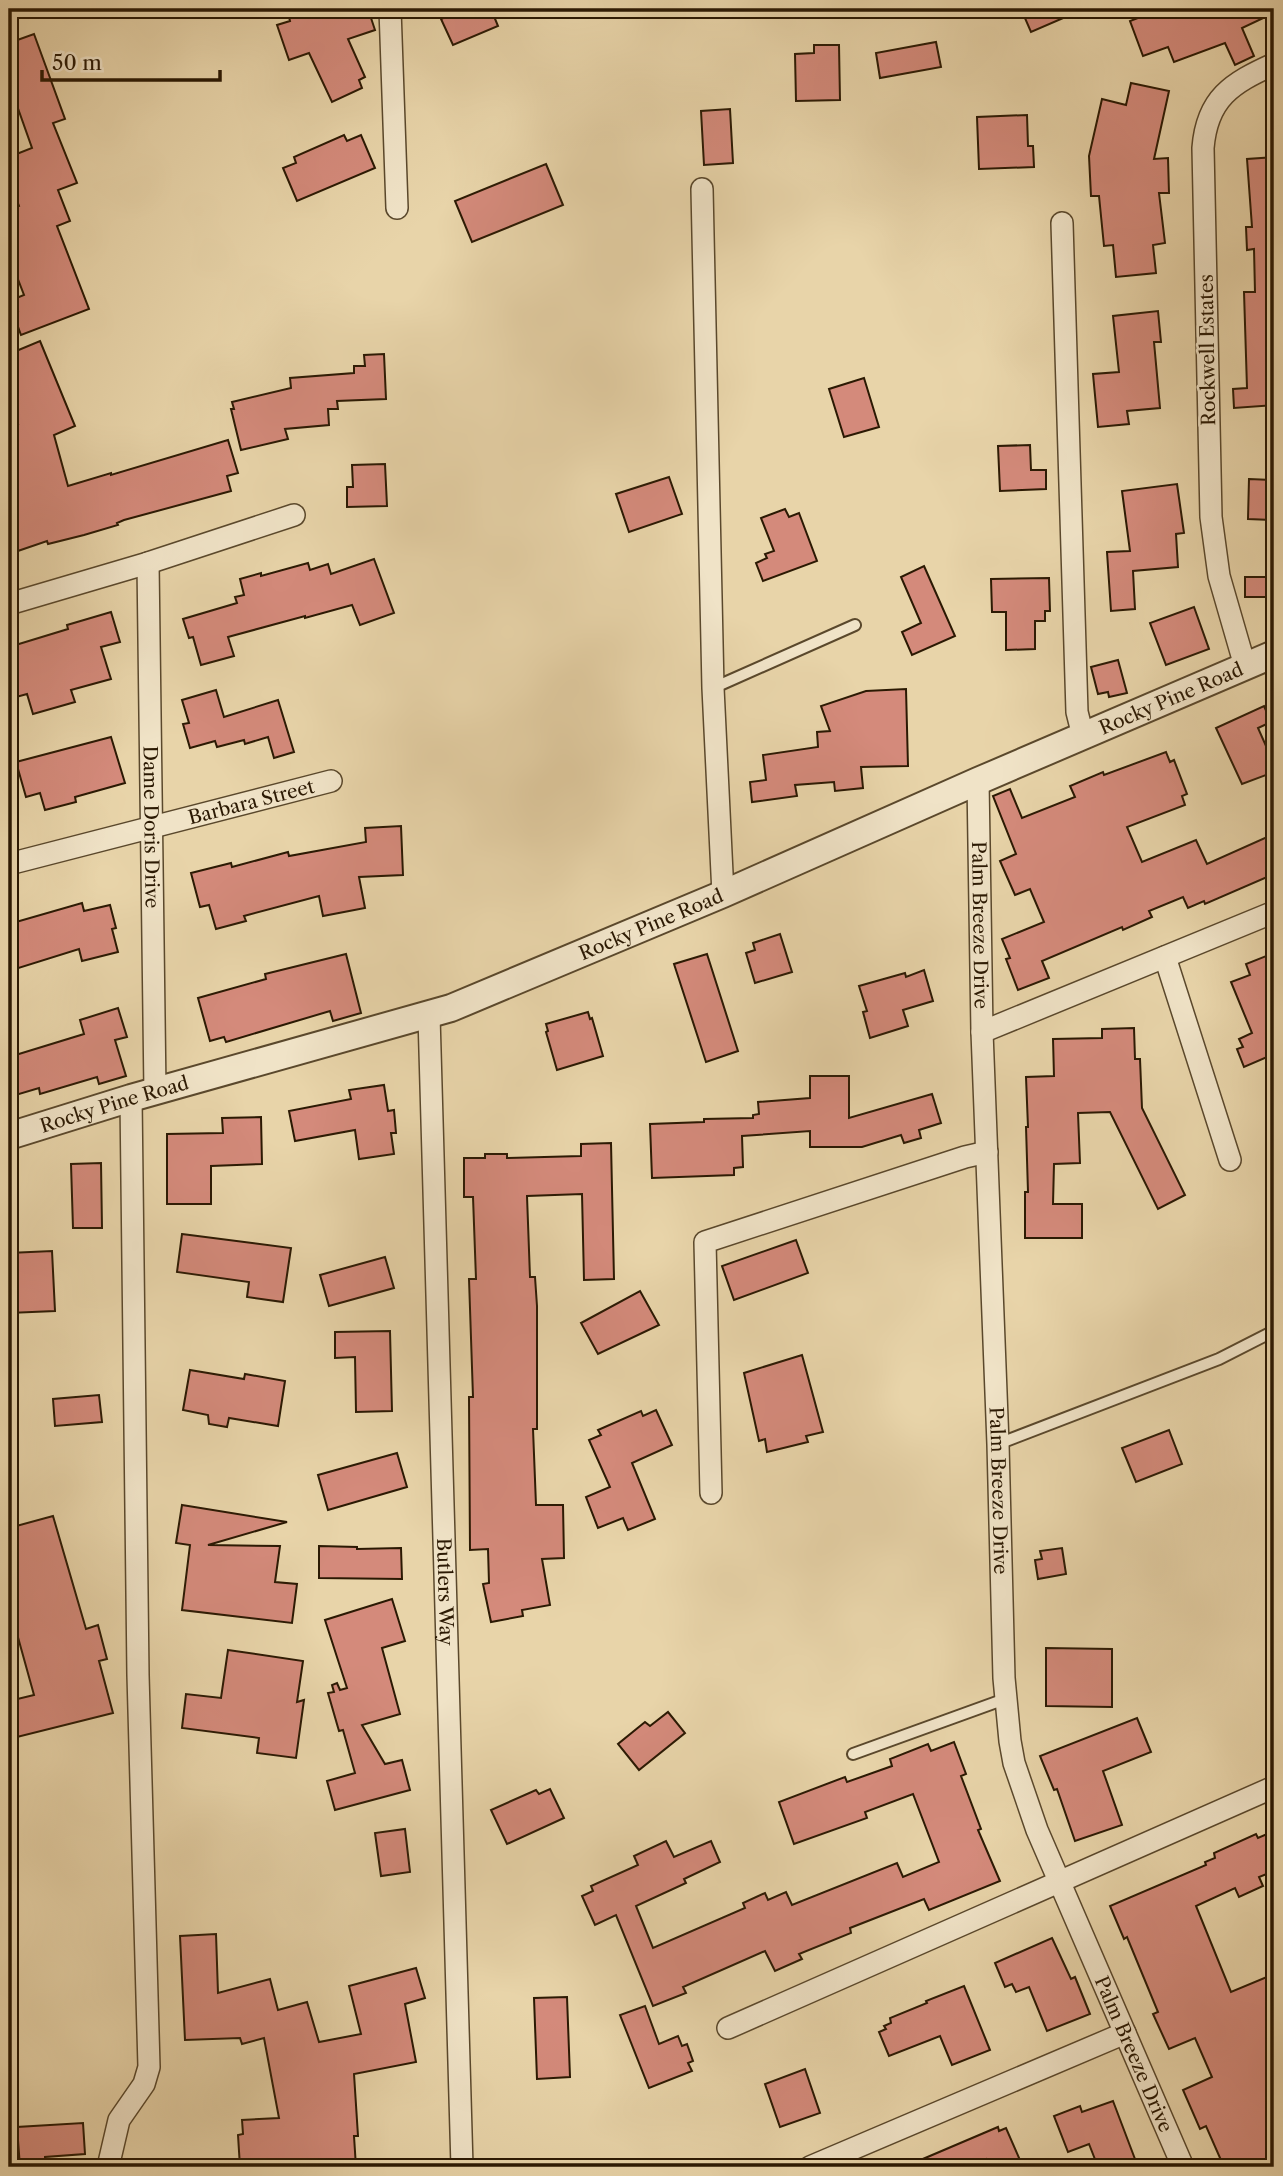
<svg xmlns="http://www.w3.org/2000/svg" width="1283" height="2176" font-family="'Libre Caslon Text',serif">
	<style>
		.building { fill: #d48a7b; stroke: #2b1903; stroke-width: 2 }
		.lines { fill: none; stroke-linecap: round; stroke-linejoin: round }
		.service-casing { stroke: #5a482c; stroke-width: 14 }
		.minor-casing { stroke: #5a482c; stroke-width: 24 }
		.tertiary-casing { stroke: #5a482c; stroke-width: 30 }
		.service { stroke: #f0e3c7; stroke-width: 10 }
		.minor { stroke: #f0e3c7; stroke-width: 21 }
		.tertiary { stroke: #f0e3c7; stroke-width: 26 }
		.labels { text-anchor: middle; stroke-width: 5; stroke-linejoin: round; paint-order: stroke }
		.street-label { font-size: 19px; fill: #2b1903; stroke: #f0e3c7 }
	</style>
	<rect width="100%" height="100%" fill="#e8d4a9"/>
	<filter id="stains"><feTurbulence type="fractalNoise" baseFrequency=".00286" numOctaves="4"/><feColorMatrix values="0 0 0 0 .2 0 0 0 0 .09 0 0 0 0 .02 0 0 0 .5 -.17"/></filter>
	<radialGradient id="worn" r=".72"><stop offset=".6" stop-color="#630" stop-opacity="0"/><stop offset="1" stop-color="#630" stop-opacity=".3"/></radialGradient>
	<!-- building -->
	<g class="building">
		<path d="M 313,9 L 368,9 L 375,30 L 348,39 L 365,77 L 359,80 L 362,88 L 332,102 L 309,53 L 289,60 L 277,25 L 290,21 L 289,17 Z"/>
		<path d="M 464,9 L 491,9 L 498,26 L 453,45 L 441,19 Z"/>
		<path d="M 1021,9 L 1084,9 L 1031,32 Z"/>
		<path d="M 1161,9 L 1274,9 L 1274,13 L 1242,28 L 1254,56 L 1235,65 L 1225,43 L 1174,62 L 1168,47 L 1143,56 L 1130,21 Z"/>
		<path d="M 34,34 L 65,119 L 53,123 L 77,183 L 58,190 L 70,221 L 57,226 L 89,309 L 21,335 L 13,313 L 18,311 L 14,299 L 24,295 L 9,256 L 9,210 L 19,206 L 9,179 L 9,157 L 32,148 L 9,83 L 9,43 Z"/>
		<path d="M 936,42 L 941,67 L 880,78 L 876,53 Z"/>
		<path d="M 814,45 L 839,45 L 840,100 L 796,101 L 795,54 L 814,53 Z"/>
		<path d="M 1131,83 L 1169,91 L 1154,159 L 1168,158 L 1169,193 L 1159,193 L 1165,243 L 1153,245 L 1156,273 L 1116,277 L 1113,245 L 1104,246 L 1099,196 L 1091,196 L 1089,156 L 1102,99 L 1126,105 Z"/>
		<path d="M 730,109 L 733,163 L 704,165 L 701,111 Z"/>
		<path d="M 1027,115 L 1028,146 L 1033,146 L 1034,167 L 979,169 L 977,117 Z"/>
		<path d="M 344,135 L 347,141 L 361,135 L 375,168 L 297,201 L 283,168 L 296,163 L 294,157 Z"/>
		<path d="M 1274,157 L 1274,405 L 1234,408 L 1233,389 L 1247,388 L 1244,292 L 1255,292 L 1254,249 L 1247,250 L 1246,227 L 1252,227 L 1247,159 Z"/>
		<path d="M 546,164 L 563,205 L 472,242 L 455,201 Z"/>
		<path d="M 1158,311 L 1161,342 L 1154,342 L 1160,408 L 1127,411 L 1129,424 L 1098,427 L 1093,374 L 1119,372 L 1113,316 Z"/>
		<path d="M 40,341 L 75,426 L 54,435 L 68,486 L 111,473 L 111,475 L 228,440 L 238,473 L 227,476 L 231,491 L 124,520 L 117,523 L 118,525 L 84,535 L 48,544 L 47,541 L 9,554 L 9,441 L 17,440 L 12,426 L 18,424 L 9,402 L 9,398 L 15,396 L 9,379 L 9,354 Z"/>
		<path d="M 384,354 L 386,399 L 337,401 L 338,409 L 328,409 L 329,425 L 285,429 L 288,439 L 241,450 L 231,409 L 234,409 L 232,402 L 291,388 L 290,378 L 354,373 L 354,366 L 365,366 L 364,355 Z"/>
		<path d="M 864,378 L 879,427 L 844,437 L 829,389 Z"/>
		<path d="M 1030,445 L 1031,470 L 1046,470 L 1046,489 L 1000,491 L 998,446 Z"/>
		<path d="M 385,464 L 387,506 L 347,507 L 347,487 L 353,487 L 352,465 Z"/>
		<path d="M 669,477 L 682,514 L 629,532 L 616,494 Z"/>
		<path d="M 1249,479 L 1274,480 L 1274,520 L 1248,519 Z"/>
		<path d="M 1177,484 L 1184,533 L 1176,534 L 1178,567 L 1133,571 L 1135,609 L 1111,611 L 1107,552 L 1130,551 L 1122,491 Z"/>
		<path d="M 785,509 L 789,517 L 799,513 L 817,561 L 763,581 L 756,563 L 767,558 L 765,554 L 774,551 L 761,518 Z"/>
		<path d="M 374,559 L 394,613 L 360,625 L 352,605 L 305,618 L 305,616 L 228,637 L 234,656 L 201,665 L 193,637 L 189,638 L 183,619 L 237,603 L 235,597 L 244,595 L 240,579 L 261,573 L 261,576 L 308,563 L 310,570 L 328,564 L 331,574 Z"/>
		<path d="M 924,566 L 955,636 L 912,655 L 902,632 L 921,623 L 901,577 Z"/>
		<rect x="1245" y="577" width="29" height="20"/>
		<path d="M 1049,578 L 1050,611 L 1045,611 L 1045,621 L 1035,621 L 1035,649 L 1006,650 L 1006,612 L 992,612 L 991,579 Z"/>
		<path d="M 1194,607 L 1209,649 L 1166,665 L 1150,623 Z"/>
		<path d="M 111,612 L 120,642 L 101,647 L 111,679 L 71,690 L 75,702 L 33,714 L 27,694 L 9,699 L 9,647 L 68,629 L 67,625 Z"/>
		<path d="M 1118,660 L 1127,693 L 1109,697 L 1108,692 L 1098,694 L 1091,667 Z"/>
		<path d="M 906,689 L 908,766 L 861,767 L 863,788 L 835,791 L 834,782 L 795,785 L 797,796 L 752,802 L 750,782 L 766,780 L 763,755 L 818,747 L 817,732 L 830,731 L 821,706 L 866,691 Z"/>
		<path d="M 216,690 L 224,717 L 278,700 L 294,752 L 274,758 L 268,737 L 245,744 L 244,740 L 217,747 L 215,741 L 190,748 L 183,724 L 189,723 L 182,700 Z"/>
		<path d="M 1264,706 L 1271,722 L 1258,728 L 1274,764 L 1274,772 L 1242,784 L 1216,728 Z"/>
		<path d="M 111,737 L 125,783 L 75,797 L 76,802 L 45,810 L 40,793 L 26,797 L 16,762 Z"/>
		<path d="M 1166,752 L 1170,762 L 1174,760 L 1187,794 L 1182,796 L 1185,805 L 1127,827 L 1142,862 L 1196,840 L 1207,864 L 1274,834 L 1274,874 L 1205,904 L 1204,901 L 1188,908 L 1183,897 L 1149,911 L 1152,917 L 1123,930 L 1122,927 L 1042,961 L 1049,978 L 1018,990 L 1006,959 L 1010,958 L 1002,939 L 1044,922 L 1030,889 L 1015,895 L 1000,861 L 1016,854 L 993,796 L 1010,789 L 1022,818 L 1075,797 L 1070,786 L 1103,772 L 1104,775 Z"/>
		<path d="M 401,826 L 403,875 L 359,877 L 365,908 L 323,916 L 319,896 L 244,916 L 246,921 L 216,929 L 209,905 L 200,907 L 191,873 L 231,863 L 232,867 L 288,852 L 289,856 L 366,842 L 365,828 Z"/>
		<path d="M 82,903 L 84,911 L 110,905 L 116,928 L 112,929 L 118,952 L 82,961 L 79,949 L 9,971 L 9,924 Z"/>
		<path d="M 780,934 L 792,972 L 755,983 L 746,953 L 755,950 L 753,943 Z"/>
		<path d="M 1274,953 L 1274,1054 L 1244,1067 L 1237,1049 L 1243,1047 L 1239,1039 L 1252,1033 L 1231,982 L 1250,975 L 1246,964 Z"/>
		<path d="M 346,954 L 361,1013 L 333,1021 L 330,1011 L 226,1042 L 224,1037 L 210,1041 L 198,998 L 266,979 L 265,974 Z"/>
		<path d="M 707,954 L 738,1051 L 706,1062 L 674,964 Z"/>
		<path d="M 924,970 L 933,1001 L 903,1010 L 908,1026 L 870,1038 L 863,1012 L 867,1011 L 859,986 L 905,973 L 906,977 Z"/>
		<path d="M 118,1008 L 127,1037 L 115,1040 L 126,1076 L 99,1084 L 97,1077 L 40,1094 L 39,1088 L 9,1097 L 9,1057 L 84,1034 L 80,1020 Z"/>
		<path d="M 588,1012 L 590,1019 L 592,1018 L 603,1056 L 557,1070 L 546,1032 L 548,1031 L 546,1024 Z"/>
		<path d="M 1134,1028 L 1135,1059 L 1140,1059 L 1142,1108 L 1185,1195 L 1158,1209 L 1110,1112 L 1078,1113 L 1080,1163 L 1054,1164 L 1053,1204 L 1082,1204 L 1082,1238 L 1025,1238 L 1025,1192 L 1028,1192 L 1026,1127 L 1028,1127 L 1026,1077 L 1054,1076 L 1053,1039 L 1102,1038 L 1102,1029 Z"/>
		<path d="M 810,1076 L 849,1076 L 849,1118 L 932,1094 L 941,1123 L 919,1130 L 921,1138 L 904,1143 L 901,1135 L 862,1147 L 810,1147 L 810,1131 L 742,1136 L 743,1167 L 734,1168 L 734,1175 L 652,1178 L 650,1124 L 704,1122 L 704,1119 L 753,1118 L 753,1115 L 759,1114 L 758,1102 L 810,1098 Z"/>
		<path d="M 384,1085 L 388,1111 L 394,1110 L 396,1133 L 391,1133 L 394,1154 L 359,1159 L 355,1130 L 295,1141 L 289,1111 L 351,1099 L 349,1090 Z"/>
		<path d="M 261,1117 L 262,1164 L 211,1166 L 211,1204 L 167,1204 L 167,1134 L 223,1133 L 222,1118 Z"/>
		<path d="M 611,1143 L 614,1279 L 584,1280 L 582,1194 L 527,1196 L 530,1277 L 535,1277 L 537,1306 L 537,1429 L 533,1429 L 536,1505 L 563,1505 L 564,1558 L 542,1559 L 550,1605 L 522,1610 L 523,1616 L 491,1622 L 483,1584 L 489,1583 L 488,1549 L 470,1550 L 469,1397 L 473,1397 L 469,1279 L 476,1279 L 473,1197 L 464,1197 L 464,1158 L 485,1158 L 485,1154 L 507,1154 L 507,1158 L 581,1156 L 581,1144 Z"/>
		<path d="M 101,1163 L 102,1228 L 73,1228 L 71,1164 Z"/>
		<path d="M 182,1234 L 291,1248 L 283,1302 L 247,1297 L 249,1282 L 177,1272 Z"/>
		<path d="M 796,1240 L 808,1273 L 734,1300 L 722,1266 Z"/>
		<path d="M 52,1251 L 55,1311 L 9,1313 L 9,1253 Z"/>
		<path d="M 385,1257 L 394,1288 L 329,1306 L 320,1275 Z"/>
		<path d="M 640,1291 L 659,1325 L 598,1354 L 581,1323 Z"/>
		<path d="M 390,1331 L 392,1411 L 356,1412 L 355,1357 L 335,1358 L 335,1332 Z"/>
		<path d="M 802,1355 L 823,1432 L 806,1436 L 808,1442 L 767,1452 L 765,1439 L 759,1441 L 744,1373 Z"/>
		<path d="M 190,1370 L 244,1379 L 245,1374 L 285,1381 L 278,1426 L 229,1418 L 227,1427 L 209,1424 L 208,1415 L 183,1410 Z"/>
		<path d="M 99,1395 L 102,1422 L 55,1426 L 53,1399 Z"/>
		<path d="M 656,1410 L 672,1445 L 632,1463 L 655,1519 L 628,1530 L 623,1518 L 598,1528 L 586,1497 L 610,1487 L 589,1440 L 601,1435 L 598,1430 L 641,1411 L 643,1416 Z"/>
		<path d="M 1169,1430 L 1182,1464 L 1136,1482 L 1122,1448 Z"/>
		<path d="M 397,1453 L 407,1487 L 328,1510 L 318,1475 Z"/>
		<path d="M 182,1505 L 287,1522 L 208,1545 L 280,1546 L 275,1582 L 297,1584 L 292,1623 L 182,1610 L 190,1545 L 176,1543 Z"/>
		<path d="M 53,1516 L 86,1629 L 98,1625 L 107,1659 L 99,1661 L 113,1713 L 9,1739 L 9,1701 L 34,1695 L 14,1623 L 9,1624 L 9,1528 Z"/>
		<path d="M 319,1546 L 357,1547 L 357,1549 L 401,1548 L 402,1579 L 319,1578 Z"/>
		<path d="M 1062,1548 L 1066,1574 L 1038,1579 L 1035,1560 L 1042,1559 L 1040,1551 Z"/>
		<path d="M 392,1599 L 405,1641 L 382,1648 L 400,1714 L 362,1725 L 385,1764 L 402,1760 L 410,1790 L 335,1810 L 327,1781 L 355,1773 L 343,1730 L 339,1731 L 328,1693 L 334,1692 L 332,1685 L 337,1683 L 340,1690 L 347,1688 L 325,1620 Z"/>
		<path d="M 1046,1648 L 1112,1649 L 1112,1707 L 1046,1706 Z"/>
		<path d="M 228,1650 L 303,1661 L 297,1702 L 304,1700 L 296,1758 L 257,1753 L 259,1738 L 182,1728 L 186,1694 L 221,1698 Z"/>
		<path d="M 668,1712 L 685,1733 L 639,1770 L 618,1744 L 645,1722 L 650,1726 Z"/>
		<path d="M 1137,1718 L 1151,1752 L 1103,1771 L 1122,1825 L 1075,1841 L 1057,1789 L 1054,1790 L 1040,1756 Z"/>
		<path d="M 954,1742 L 966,1774 L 961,1776 L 981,1829 L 978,1830 L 1000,1881 L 929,1910 L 924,1899 L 850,1928 L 851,1933 L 799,1954 L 802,1959 L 775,1971 L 765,1951 L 683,1987 L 686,1993 L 653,2006 L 616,1915 L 595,1925 L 582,1896 L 593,1891 L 591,1886 L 638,1865 L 634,1856 L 666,1841 L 674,1857 L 711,1841 L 720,1862 L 684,1879 L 686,1883 L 636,1906 L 653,1948 L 745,1908 L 743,1903 L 765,1893 L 768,1900 L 786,1892 L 792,1905 L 897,1863 L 903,1877 L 939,1862 L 913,1794 L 865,1812 L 867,1818 L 794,1844 L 779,1802 L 845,1777 L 847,1782 L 892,1766 L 890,1759 L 928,1744 L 931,1751 Z"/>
		<path d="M 550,1789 L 564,1818 L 507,1844 L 491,1810 L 536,1790 L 539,1794 Z"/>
		<path d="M 405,1829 L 410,1872 L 381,1876 L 375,1833 Z"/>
		<path d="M 1274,1831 L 1274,1871 L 1259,1877 L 1263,1886 L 1239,1897 L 1235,1888 L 1196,1906 L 1231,1992 L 1274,1974 L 1274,2156 L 1249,2167 L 1224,2167 L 1206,2126 L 1200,2129 L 1183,2090 L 1212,2077 L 1195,2038 L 1169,2049 L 1153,2014 L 1158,2012 L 1127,1937 L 1124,1939 L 1110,1906 L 1206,1865 L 1205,1862 L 1215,1858 L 1214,1853 L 1256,1834 L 1258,1838 Z"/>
		<path d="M 216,1934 L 218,1993 L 270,1979 L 278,2010 L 307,2002 L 319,2042 L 361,2034 L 349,1986 L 416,1968 L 425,1998 L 405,2004 L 416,2062 L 354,2074 L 358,2136 L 354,2136 L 356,2167 L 240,2167 L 238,2135 L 243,2134 L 242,2120 L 279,2118 L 264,2038 L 242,2044 L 240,2038 L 185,2040 L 180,1936 Z"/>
		<path d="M 1052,1938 L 1071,1979 L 1075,1977 L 1090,2014 L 1047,2031 L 1029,1987 L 1016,1992 L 1012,1984 L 1005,1987 L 995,1963 Z"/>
		<path d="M 964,1986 L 990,2050 L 952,2065 L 940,2036 L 889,2056 L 879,2032 L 886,2029 L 884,2026 L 891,2023 L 890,2018 L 927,2003 L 926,2001 Z"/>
		<path d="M 567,1997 L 570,2077 L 537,2079 L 534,1998 Z"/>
		<path d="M 645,2006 L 659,2044 L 678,2036 L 682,2046 L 687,2044 L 693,2061 L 688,2063 L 692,2071 L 649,2088 L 620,2015 Z"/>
		<path d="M 805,2069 L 820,2113 L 780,2127 L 765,2084 Z"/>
		<path d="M 1113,2101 L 1138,2167 L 1098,2167 L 1089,2144 L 1068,2152 L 1054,2116 L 1080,2106 L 1082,2112 Z"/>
		<path d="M 83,2123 L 85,2154 L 45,2157 L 45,2167 L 20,2167 L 17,2127 Z"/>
		<path d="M 998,2127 L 999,2131 L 1006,2128 L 1023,2167 L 989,2167 L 986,2159 L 966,2167 L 904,2167 Z"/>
	</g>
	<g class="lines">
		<!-- service casing -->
		<g class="service-casing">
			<g id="service">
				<path d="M 713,688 L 855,625"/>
				<path d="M 998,1444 L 1219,1359 L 1274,1331"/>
				<path d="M 853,1754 L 1005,1699"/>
			</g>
		</g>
		<!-- minor casing -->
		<g class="minor-casing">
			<g id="minor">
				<path d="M 390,9 L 397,208"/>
				<path d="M 702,189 L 713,688 L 723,894"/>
				<path d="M 1062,223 L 1077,712 L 1083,736"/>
				<path id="s1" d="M 148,563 L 155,1092"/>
				<path d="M 9,604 L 148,563 L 294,515"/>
				<path d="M 1245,666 L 1219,576 L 1211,517 L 1203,148 C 1207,98 1232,83 1274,64"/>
				<path id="s2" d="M 978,781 L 982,1032 L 998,1444 L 1004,1678 L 1010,1741 L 1014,1763 L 1037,1830 L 1183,2167"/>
				<path id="s3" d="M 9,864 L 331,781"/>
				<path d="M 1165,957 L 1230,1160"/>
				<path id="s4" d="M 429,1016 L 462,2167"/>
				<path d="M 982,1032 L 1274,912"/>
				<path d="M 711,1493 L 705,1242 L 965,1157 L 987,1152"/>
				<path d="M 728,2028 L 1274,1787"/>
				<path d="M 108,2167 L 119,2120 L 144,2084 L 149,2067 L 138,1675 L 131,1098"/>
				<path d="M 810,2167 L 1125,2033"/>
			</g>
		</g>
		<!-- tertiary casing -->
		<g class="tertiary-casing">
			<g id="tertiary">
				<path id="s5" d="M 9,1136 L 131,1098 L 451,1008 L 723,894 L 978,781 L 1274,654"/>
			</g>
		</g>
		<!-- service -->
		<use href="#service" class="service"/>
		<!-- minor -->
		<use href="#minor" class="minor"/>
		<!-- tertiary -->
		<use href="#tertiary" class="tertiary"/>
	</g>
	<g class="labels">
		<!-- street labels -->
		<g class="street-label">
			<text transform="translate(1207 350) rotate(-91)" y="7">Rockwell Estates</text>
			<text dy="7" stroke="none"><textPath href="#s5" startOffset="1244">Rocky Pine Road</textPath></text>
			<text dy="7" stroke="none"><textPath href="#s3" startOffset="250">Barbara Street</textPath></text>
			<text dy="7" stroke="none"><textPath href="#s1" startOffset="264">Dame Doris Drive</textPath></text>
			<text dy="7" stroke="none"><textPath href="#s5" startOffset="677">Rocky Pine Road</textPath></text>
			<text dy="7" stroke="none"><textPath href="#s2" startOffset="144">Palm Breeze Drive</textPath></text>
			<text dy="7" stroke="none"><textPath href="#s5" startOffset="110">Rocky Pine Road</textPath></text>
			<text dy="7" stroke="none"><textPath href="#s2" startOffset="710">Palm Breeze Drive</textPath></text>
			<text dy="7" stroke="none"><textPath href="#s4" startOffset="576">Butlers Way</textPath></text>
			<text dy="7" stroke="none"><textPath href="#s2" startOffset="1298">Palm Breeze Drive</textPath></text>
		</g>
	</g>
	<!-- margin -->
	<rect width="1283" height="2176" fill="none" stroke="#e8d4a9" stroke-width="35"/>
	<rect x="10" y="10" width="1262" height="2155" fill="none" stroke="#2b1903" stroke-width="3.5"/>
	<rect x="18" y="18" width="1248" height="2141" fill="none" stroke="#2b1903" stroke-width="2"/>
	<!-- scale -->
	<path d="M42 70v10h178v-10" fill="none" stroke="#2b1903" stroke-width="3.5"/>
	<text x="52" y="70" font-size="21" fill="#2b1903" stroke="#f0e3c7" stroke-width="5" paint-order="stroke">50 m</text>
	<rect width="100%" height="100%" filter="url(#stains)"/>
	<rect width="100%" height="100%" fill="url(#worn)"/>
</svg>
